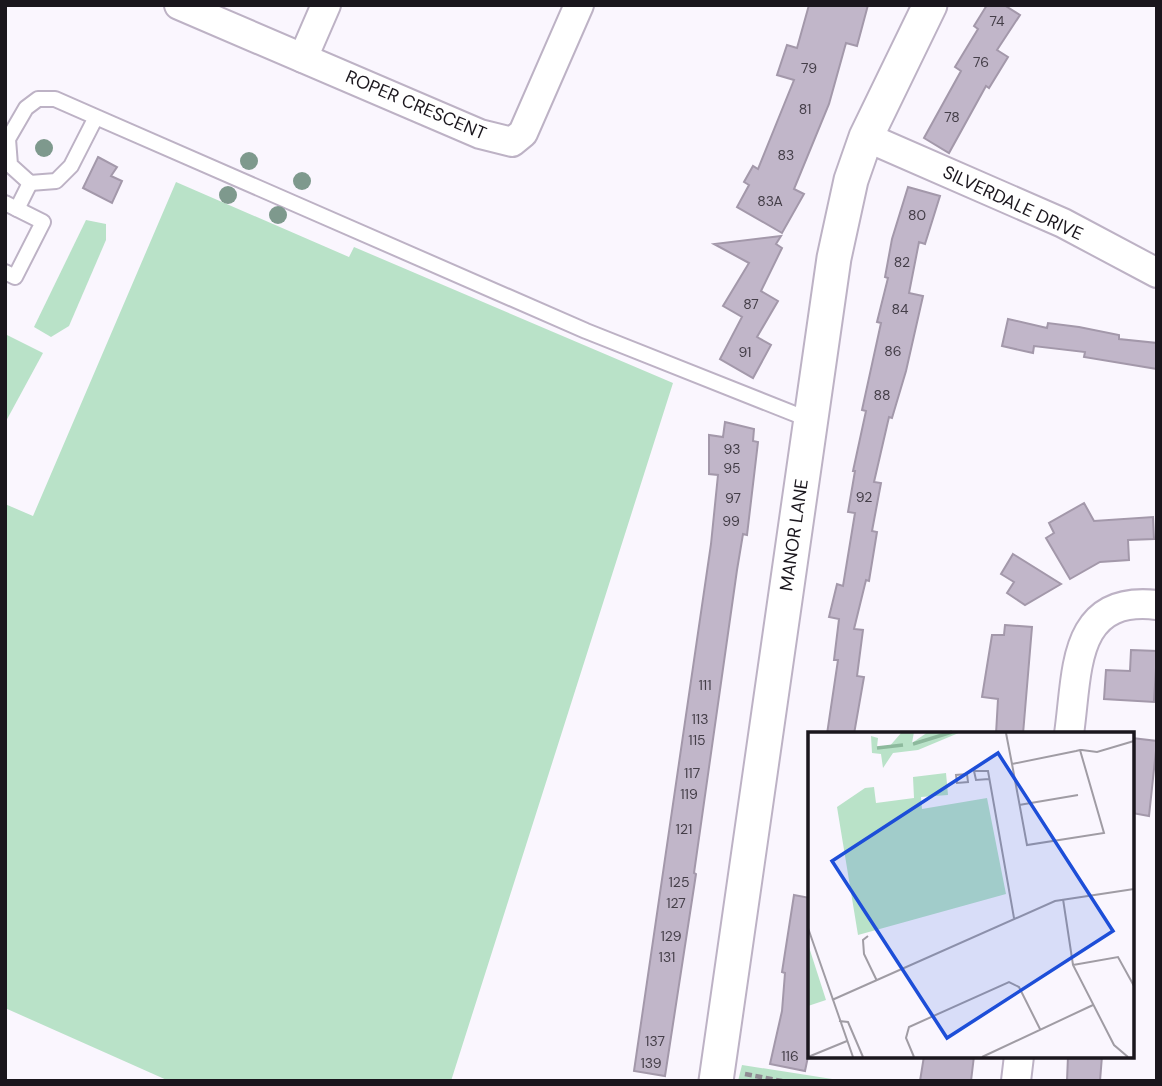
<svg xmlns="http://www.w3.org/2000/svg" width="1162" height="1086" font-family="'DM Sans',sans-serif">
	<style>
		.green { fill: #b9e2c8 }
		.building { fill: #c1b6c9; stroke: #a398aa; stroke-width: 2 }
		.lines { fill: none; stroke-linecap: round; stroke-linejoin: round }
		.service-casing { stroke: #bdb2c5; stroke-width: 18 }
		.minor-casing { stroke: #bdb2c5; stroke-width: 32 }
		.tertiary-casing { stroke: #bdb2c5; stroke-width: 37 }
		.path { stroke: #8f8b93; stroke-width: 4.5; stroke-dasharray: 7 3.5; stroke-linecap: butt }
		.service { stroke: #fff; stroke-width: 14 }
		.minor { stroke: #fff; stroke-width: 28 }
		.tertiary { stroke: #fff; stroke-width: 33 }
		.tree { fill: #7e998d }
		.labels { text-anchor: middle; stroke-width: 6; stroke-linejoin: round; paint-order: stroke }
		.number-label { font-size: 14px; fill: #443e48 }
		.street-label { font-size: 18px; fill: #1a161d; stroke: #fff }
		.inset-river { fill: none; stroke: #8db99d; stroke-width: 3.5 }
		.inset-road { fill: none; stroke: #a09ca4; stroke-width: 2 }
		.view { fill: #1d4ed8; fill-opacity: 0.15; stroke: #1d4ed8; stroke-width: 3.5 }
		.inset-edge { fill: none; stroke: #1a161d; stroke-width: 3.5 }
	</style>
	<rect width="100%" height="100%" fill="#faf6fe"/>
	<!-- green -->
	<g class="green">
		<path d="M 176,182 L 349,257 L 354,247 L 673,383 L 451,1081 L 169,1081 L 5,1008 L 5,504 L 33,516 Z"/>
		<path d="M 86,220 L 106,224 L 106,240 L 69,326 L 51,337 L 34,327 Z"/>
		<path d="M 5,334 L 43,353 L 5,423 Z"/>
		<path d="M 742,1065 L 845,1081 L 738,1081 Z"/>
	</g>
	<!-- building -->
	<g class="building">
		<path d="M 809,5 L 868,5 L 857,46 L 846,43 L 829,104 L 794,189 L 804,194 L 782,233 L 737,207 L 749,185 L 744,182 L 753,166 L 758,169 L 794,80 L 777,75 L 787,45 L 797,48 Z"/>
		<path d="M 987,5 L 1004,5 L 1020,15 L 997,50 L 1008,57 L 989,88 L 986,86 L 949,153 L 924,138 L 961,71 L 955,67 L 978,29 L 974,26 Z"/>
		<path d="M 98,157 L 117,167 L 111,176 L 122,181 L 112,203 L 83,188 Z"/>
		<path d="M 908,187 L 940,196 L 925,244 L 919,242 L 909,293 L 923,296 L 906,371 L 892,418 L 889,417 L 874,482 L 881,483 L 872,531 L 877,532 L 869,581 L 866,580 L 854,629 L 863,630 L 857,676 L 864,677 L 854,734 L 827,734 L 838,660 L 834,660 L 839,619 L 829,617 L 837,584 L 843,586 L 855,513 L 848,512 L 855,471 L 853,471 L 866,411 L 862,410 L 881,323 L 877,322 L 888,278 L 885,277 L 892,239 Z"/>
		<path d="M 781,236 L 776,244 L 782,248 L 761,291 L 778,301 L 757,337 L 771,345 L 753,378 L 720,359 L 742,317 L 723,306 L 749,263 L 714,244 Z"/>
		<path d="M 1008,319 L 1047,328 L 1048,323 L 1079,327 L 1119,335 L 1119,339 L 1157,343 L 1157,369 L 1084,357 L 1085,352 L 1034,346 L 1033,353 L 1002,346 Z"/>
		<path d="M 725,422 L 754,429 L 753,441 L 758,442 L 747,535 L 743,534 L 737,570 L 694,873 L 696,874 L 665,1076 L 634,1071 L 711,544 L 718,475 L 709,474 L 709,435 L 723,437 Z"/>
		<path d="M 1084,503 L 1094,521 L 1153,517 L 1154,539 L 1128,540 L 1129,560 L 1100,562 L 1070,579 L 1046,538 L 1054,533 L 1049,523 Z"/>
		<path d="M 1013,554 L 1061,584 L 1025,605 L 1007,593 L 1014,582 L 1001,574 Z"/>
		<path d="M 1005,625 L 1032,627 L 1023,734 L 996,734 L 998,699 L 982,697 L 992,635 L 1004,635 Z"/>
		<path d="M 1131,650 L 1157,651 L 1154,702 L 1104,699 L 1106,670 L 1130,671 Z"/>
		<path d="M 1132,738 L 1157,741 L 1149,816 L 1132,813 Z"/>
		<path d="M 794,895 L 810,898 L 810,1047 L 805,1071 L 770,1064 L 782,1011 L 785,973 L 782,972 Z"/>
		<path d="M 924,1056 L 974,1056 L 971,1081 L 920,1081 Z"/>
		<path d="M 1068,1056 L 1102,1056 L 1100,1081 L 1067,1081 Z"/>
	</g>
	<g class="lines">
		<!-- service casing -->
		<g class="service-casing">
			<g id="service">
				<path d="M 96,117 L 71,166 L 56,181 L 30,183 L 10,165 L 8,139 L 26,108 L 38,99 L 55,99 L 96,117 L 586,331 L 810,420"/>
				<path d="M 5,203 L 43,222 L 15,277 L 5,272"/>
				<path d="M 17,209 L 30,183"/>
			</g>
		</g>
		<!-- minor casing -->
		<g class="minor-casing">
			<g id="minor">
				<path d="M 179,5 L 480,134 L 512,142 L 523,133 L 579,5"/>
				<path d="M 303,58 L 326,5"/>
				<path d="M 866,137 L 1063,223 L 1157,273"/>
				<path d="M 1069,734 C 1078,672 1071,595 1157,605"/>
				<path d="M 1016,1081 L 1019,1056"/>
			</g>
		</g>
		<!-- tertiary casing -->
		<g class="tertiary-casing">
			<path id="tertiary" d="M 716,1081 L 834,258 L 851,180 L 866,137 L 930,5"/>
		</g>
		<!-- path -->
		<path class="path" d="M 745,1074 L 782,1081"/>
		<!-- service -->
		<use href="#service" class="service"/>
		<!-- minor -->
		<use href="#minor" class="minor"/>
		<!-- tertiary -->
		<use href="#tertiary" class="tertiary"/>
	</g>
	<!-- trees -->
	<g class="tree">
		<circle cx="44" cy="148" r="9"/>
		<circle cx="249" cy="161" r="9"/>
		<circle cx="302" cy="181" r="9"/>
		<circle cx="228" cy="195" r="9"/>
		<circle cx="278" cy="215" r="9"/>
	</g>
	<g class="labels">
		<!-- number labels -->
		<g class="number-label">
			<text x="997" y="26">74</text>
			<text x="981" y="67">76</text>
			<text x="809" y="73">79</text>
			<text x="805" y="114">81</text>
			<text x="952" y="122">78</text>
			<text x="786" y="160">83</text>
			<text x="770" y="206">83A</text>
			<text x="917" y="220">80</text>
			<text x="902" y="267">82</text>
			<text x="751" y="309">87</text>
			<text x="900" y="314">84</text>
			<text x="893" y="356">86</text>
			<text x="745" y="357">91</text>
			<text x="882" y="400">88</text>
			<text x="732" y="454">93</text>
			<text x="732" y="473">95</text>
			<text x="864" y="502">92</text>
			<text x="733" y="503">97</text>
			<text x="731" y="526">99</text>
			<text x="705" y="690">111</text>
			<text x="700" y="724">113</text>
			<text x="697" y="745">115</text>
			<text x="692" y="778">117</text>
			<text x="689" y="799">119</text>
			<text x="684" y="834">121</text>
			<text x="679" y="887">125</text>
			<text x="676" y="908">127</text>
			<text x="671" y="941">129</text>
			<text x="667" y="962">131</text>
			<text x="655" y="1046">137</text>
			<text x="790" y="1061">116</text>
			<text x="651" y="1068">139</text>
		</g>
		<!-- street labels -->
		<g class="street-label">
			<text transform="translate(416 105) rotate(23)" y="6">ROPER CRESCENT</text>
			<text transform="translate(1013 203) rotate(25)" y="6">SILVERDALE DRIVE</text>
			<text transform="translate(794 535) rotate(-82)" y="6">MANOR LANE</text>
		</g>
	</g>
	<!-- overview -->
	<g transform="translate(808 732)">
		<rect width="326" height="326" fill="#faf6fe"/>
		<path d="M 94,0 L 106,0 L 104,11 L 120,0 L 153,0 L 110,18 L 85,21 L 75,36 L 73,22 L 64,21 L 63,4 L 70,6 L 69,15 L 80,16 ZM 138,41 L 140,63 L 113,65 L 114,77 L 179,66 L 198,162 L 50,203 L 29,75 L 57,56 L 66,55 L 68,71 L 106,66 L 105,45 ZM 0,212 L 18,268 L 0,274 Z" fill="#b9e2c8"/>
		<path class="inset-river" d="M 105,12 L 144,0M 69,16 L 95,13"/>
		<path class="inset-road" d="M 198,1 L 204,32M 272,18 L 296,101 L 219,113 L 204,32 L 268,19 L 272,18 L 274,18 L 289,20 L 326,9M 159,42 L 160,50 L 149,51 L 148,43 ZM 181,47 L 168,48 L 166,39 L 180,39 L 206,186M 211,73 L 270,63M 0,147 L 0,178M 255,167 L 265,233 L 306,313 L 320,325M 0,196 L 45,325M 60,204 L 55,208 L 56,222 L 69,249M 265,233 L 310,225 L 326,254M 24,268 L 247,169 L 326,157M 31,289 L 40,290 L 55,325M 0,325 L 39,309M 106,325 L 98,306 L 101,295 L 201,250 L 211,255 L 232,297M 174,325 L 285,273"/>
		<path class="view" d="M 190,21 L 305,199 L 139,306 L 24,129 Z"/>
		<rect width="326" height="326" class="inset-edge"/>
	</g>
	<!-- border -->
	<rect width="1162" height="1086" fill="none" stroke="#1a161d" stroke-width="14"/>
</svg>
